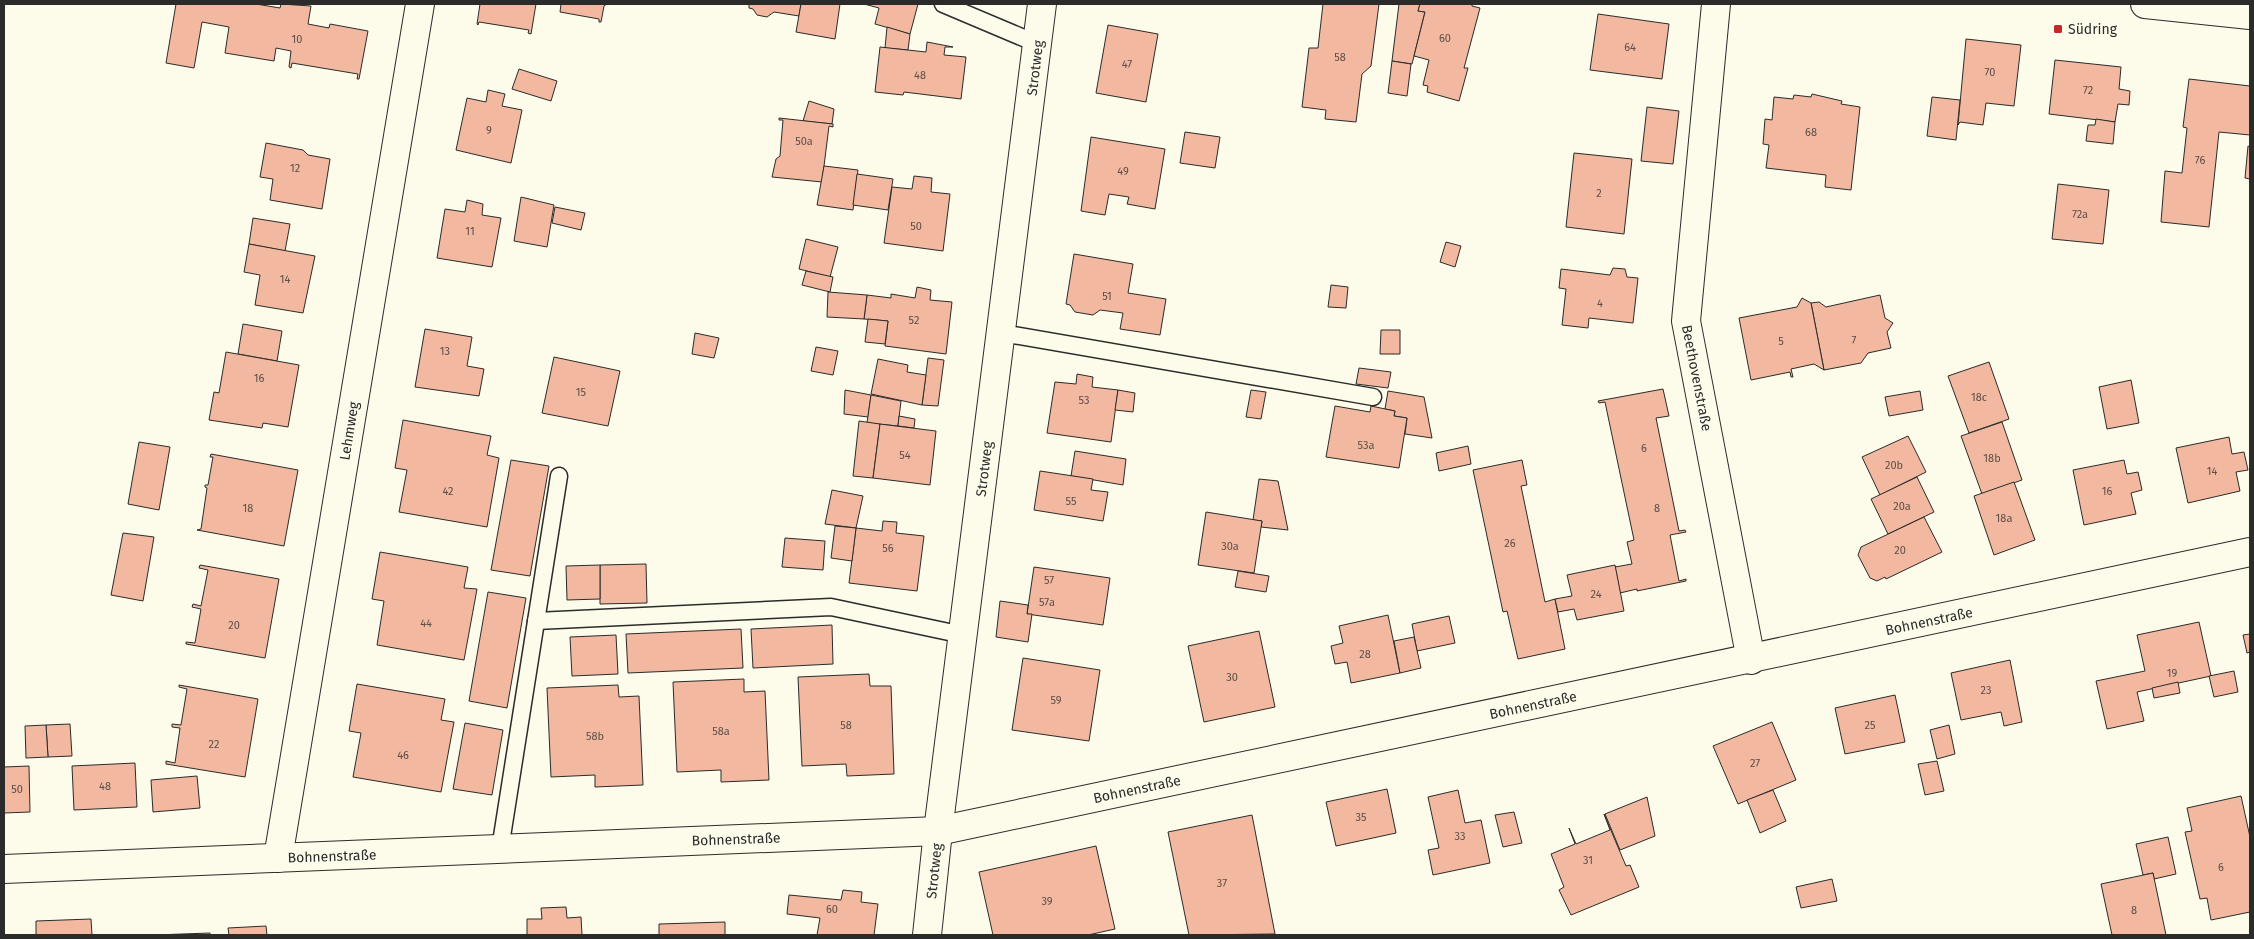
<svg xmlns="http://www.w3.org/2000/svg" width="2254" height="939" font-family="'Fira Sans',sans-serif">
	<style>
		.building { fill: #f2b8a0; stroke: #2b2b2b }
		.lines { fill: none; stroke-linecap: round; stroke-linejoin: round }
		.service-casing { stroke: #2b2b2b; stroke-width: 19 }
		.minor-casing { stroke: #2b2b2b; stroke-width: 30 }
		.service { stroke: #fdfbea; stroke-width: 16 }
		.minor { stroke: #fdfbea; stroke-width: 28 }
		.poi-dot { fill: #c62828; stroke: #fdfbea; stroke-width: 2 }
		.labels { text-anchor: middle; stroke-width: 4; stroke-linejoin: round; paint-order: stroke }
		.number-label { font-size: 11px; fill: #5d4e48 }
		.poi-label { font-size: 14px; fill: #2b2b2b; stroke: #fdfbea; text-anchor: start }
		.street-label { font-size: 14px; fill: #2b2b2b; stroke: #fdfbea }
	</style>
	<rect width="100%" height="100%" fill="#fdfbea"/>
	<!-- building -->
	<g class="building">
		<path d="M 176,4 L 256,4 L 280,8 L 281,4 L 311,6 L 308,24 L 329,28 L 330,24 L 368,31 L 359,79 L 357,79 L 358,74 L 292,63 L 291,68 L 289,67 L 291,51 L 276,48 L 274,61 L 225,53 L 229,27 L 202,22 L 194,68 L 166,63 Z"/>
		<path d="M 480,4 L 536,4 L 531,34 L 528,33 L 529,30 L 479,22 L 478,25 L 477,24 Z"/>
		<path d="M 561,4 L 607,4 L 604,6 L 601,22 L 599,22 L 599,19 L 560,12 Z"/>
		<path d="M 749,4 L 801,4 L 799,16 L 774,12 L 767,17 L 757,15 L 753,9 L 749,8 Z"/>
		<path d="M 801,4 L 840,4 L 835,39 L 796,32 Z"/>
		<path d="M 864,4 L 918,4 L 910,34 L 875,24 L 879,8 Z"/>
		<path d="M 1323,4 L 1379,4 L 1371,66 L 1362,74 L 1356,122 L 1325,119 L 1326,110 L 1302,107 L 1309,48 L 1318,48 Z"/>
		<path d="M 1399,4 L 1420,4 L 1418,11 L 1425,12 L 1412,64 L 1392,61 Z"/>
		<path d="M 1420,4 L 1472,4 L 1472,6 L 1480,8 L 1464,68 L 1468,68 L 1459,101 L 1427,92 L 1428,86 L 1423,85 L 1429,60 L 1414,56 L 1425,12 L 1418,11 Z"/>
		<path d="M 1598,14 L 1669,24 L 1662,79 L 1590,70 Z"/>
		<path d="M 1108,25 L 1158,34 L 1146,102 L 1096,93 Z"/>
		<path d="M 887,27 L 910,34 L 908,50 L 885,48 Z"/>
		<path d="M 1966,39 L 2021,45 L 2014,106 L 1986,103 L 1983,125 L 1960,122 L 1958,125 Z"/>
		<path d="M 927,42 L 953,47 L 945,47 L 944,55 L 966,57 L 961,99 L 904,92 L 903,95 L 875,92 L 880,47 L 926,52 Z"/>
		<path d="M 2055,60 L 2121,67 L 2119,89 L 2130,91 L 2129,105 L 2118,104 L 2115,122 L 2049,114 Z"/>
		<path d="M 1392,61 L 1411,64 L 1407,96 L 1388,93 Z"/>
		<path d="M 519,69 L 557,81 L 551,101 L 512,89 Z"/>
		<path d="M 2189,79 L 2250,86 L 2250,135 L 2219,132 L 2209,227 L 2161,222 L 2165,171 L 2182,173 L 2187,128 L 2183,127 Z"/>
		<path d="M 488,90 L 505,94 L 502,106 L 522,110 L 511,163 L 456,150 L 467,98 L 486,102 Z"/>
		<path d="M 1812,94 L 1842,101 L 1841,104 L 1860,107 L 1851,190 L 1825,187 L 1826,175 L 1766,168 L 1769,145 L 1763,144 L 1765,119 L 1772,120 L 1774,97 L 1793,99 L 1794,95 L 1811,97 Z"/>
		<path d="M 1932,97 L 1960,100 L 1956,140 L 1927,136 Z"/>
		<path d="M 809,101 L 834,109 L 832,124 L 803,121 Z"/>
		<path d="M 1647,107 L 1679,111 L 1673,164 L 1641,161 Z"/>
		<path d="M 779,118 L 833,124 L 833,127 L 829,126 L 822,182 L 772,177 L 776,159 L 780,156 L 783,120 L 779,120 Z"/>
		<path d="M 2096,119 L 2115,122 L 2113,144 L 2086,141 L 2088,125 L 2095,125 Z"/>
		<path d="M 1185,132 L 1220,137 L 1215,168 L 1180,163 Z"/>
		<path d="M 1091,137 L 1165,149 L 1155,209 L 1127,204 L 1129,197 L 1109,194 L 1105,215 L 1081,211 Z"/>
		<path d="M 266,143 L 303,150 L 308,155 L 330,159 L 322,209 L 270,200 L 273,179 L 260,177 Z"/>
		<path d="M 2248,146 L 2250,147 L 2250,179 L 2245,178 Z"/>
		<path d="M 1574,153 L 1632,159 L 1624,234 L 1566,227 Z"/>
		<path d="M 824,166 L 858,170 L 853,210 L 817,205 Z"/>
		<path d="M 857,174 L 893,179 L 888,210 L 853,205 Z"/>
		<path d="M 914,176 L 932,178 L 931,192 L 950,194 L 943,251 L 884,243 L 892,187 L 912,189 Z"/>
		<path d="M 2058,184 L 2109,190 L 2103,244 L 2052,239 Z"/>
		<path d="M 521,197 L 554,205 L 547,247 L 514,241 Z"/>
		<path d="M 467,200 L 483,204 L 482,215 L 501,218 L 492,267 L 437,258 L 445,209 L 465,212 Z"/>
		<path d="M 555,207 L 585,213 L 581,230 L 552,223 Z"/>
		<path d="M 253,218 L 290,224 L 285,251 L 249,244 Z"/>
		<path d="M 806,239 L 838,247 L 830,277 L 799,269 Z"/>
		<path d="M 1446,242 L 1461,246 L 1455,267 L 1440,262 Z"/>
		<path d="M 249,244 L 315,256 L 303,313 L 255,305 L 260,275 L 244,272 Z"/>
		<path d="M 1074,254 L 1133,264 L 1128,293 L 1166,299 L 1160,335 L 1120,329 L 1123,313 L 1100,310 L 1093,315 L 1075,312 L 1070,305 L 1066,304 Z"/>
		<path d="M 1613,268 L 1625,269 L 1627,277 L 1638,278 L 1633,323 L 1589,318 L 1588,328 L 1562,325 L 1566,289 L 1559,288 L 1561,269 L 1610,275 Z"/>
		<path d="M 806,271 L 833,277 L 830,292 L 802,285 Z"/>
		<path d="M 1331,285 L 1348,287 L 1346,308 L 1328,307 Z"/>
		<path d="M 917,287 L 931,290 L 930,300 L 952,302 L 946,354 L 885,346 L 888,321 L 864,319 L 867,295 L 891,298 L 891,294 L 915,298 Z"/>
		<path d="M 828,292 L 867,295 L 864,319 L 827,317 Z"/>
		<path d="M 1880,295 L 1885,318 L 1893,323 L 1887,332 L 1891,348 L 1868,353 L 1861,363 L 1824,370 L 1811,303 L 1819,302 L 1826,307 Z"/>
		<path d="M 1802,298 L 1811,303 L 1824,370 L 1814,364 L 1791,369 L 1793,377 L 1791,377 L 1790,372 L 1751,380 L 1739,318 L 1797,307 Z"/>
		<path d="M 868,319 L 888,321 L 885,344 L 865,342 Z"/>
		<path d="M 243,324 L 282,331 L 277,361 L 238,354 Z"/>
		<path d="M 425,329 L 472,337 L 467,366 L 484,369 L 479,396 L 415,387 Z"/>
		<path d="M 1381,330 L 1400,330 L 1400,354 L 1380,354 Z"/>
		<path d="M 695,333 L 719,338 L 714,358 L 692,354 Z"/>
		<path d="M 816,347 L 838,351 L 833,375 L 811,371 Z"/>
		<path d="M 226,352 L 299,365 L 288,427 L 263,423 L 262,428 L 209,420 L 214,392 L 219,393 Z"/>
		<path d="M 554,357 L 620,371 L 608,426 L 542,413 Z"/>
		<path d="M 928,358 L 944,360 L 938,406 L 922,405 Z"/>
		<path d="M 878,359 L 908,365 L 907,372 L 926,375 L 922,405 L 871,394 Z"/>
		<path d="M 1989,362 L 2009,419 L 1969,433 L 1948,376 Z"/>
		<path d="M 1359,368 L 1391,372 L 1388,388 L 1356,384 Z"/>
		<path d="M 1077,374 L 1093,377 L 1092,387 L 1118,390 L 1111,442 L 1047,433 L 1055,382 L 1076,384 Z"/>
		<path d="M 2131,380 L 2139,423 L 2107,429 L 2099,387 Z"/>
		<path d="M 1663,389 L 1669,416 L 1656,418 L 1679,531 L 1685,530 L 1686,532 L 1670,535 L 1679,581 L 1686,579 L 1686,581 L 1637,591 L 1637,589 L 1620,593 L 1615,567 L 1632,564 L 1627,542 L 1634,540 L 1605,402 L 1599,403 L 1598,401 Z"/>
		<path d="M 845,390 L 871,395 L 868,417 L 844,414 Z"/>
		<path d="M 1118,390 L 1135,393 L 1133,412 L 1115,410 Z"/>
		<path d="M 1251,390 L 1266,392 L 1261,419 L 1246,417 Z"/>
		<path d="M 1388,391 L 1424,397 L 1432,438 L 1405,434 L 1407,418 L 1394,416 L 1395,411 L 1385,409 Z"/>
		<path d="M 1920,391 L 1923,410 L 1889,416 L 1885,397 Z"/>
		<path d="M 871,395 L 901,401 L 898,426 L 867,423 Z"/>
		<path d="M 1335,406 L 1370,412 L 1371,406 L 1395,411 L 1394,416 L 1407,418 L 1399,468 L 1326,457 Z"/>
		<path d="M 899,416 L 915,419 L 914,428 L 898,426 Z"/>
		<path d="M 403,420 L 491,436 L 487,455 L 499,458 L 487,527 L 399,512 L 407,470 L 395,468 Z"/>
		<path d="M 859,421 L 880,424 L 873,478 L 853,476 Z"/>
		<path d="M 2002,422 L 2022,480 L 1982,494 L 1961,436 Z"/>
		<path d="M 880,424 L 936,431 L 930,485 L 873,478 Z"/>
		<path d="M 1908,436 L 1926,472 L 1880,495 L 1862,457 Z"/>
		<path d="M 2229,437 L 2232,454 L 2244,452 L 2248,470 L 2236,472 L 2240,491 L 2188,503 L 2176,448 Z"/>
		<path d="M 139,442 L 170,447 L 159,510 L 128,504 Z"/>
		<path d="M 1468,446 L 1471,464 L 1439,471 L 1436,453 Z"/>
		<path d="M 1075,451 L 1126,459 L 1123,485 L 1071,476 Z"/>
		<path d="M 211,454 L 298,470 L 284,546 L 197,530 L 201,529 L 207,488 L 205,487 L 205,485 L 208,485 L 213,457 L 210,457 Z"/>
		<path d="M 511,460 L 549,466 L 530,576 L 491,570 Z"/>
		<path d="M 1522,460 L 1527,485 L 1521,486 L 1545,602 L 1555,599 L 1565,649 L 1518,659 L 1507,611 L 1503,612 L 1473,470 Z"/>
		<path d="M 2124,460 L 2127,474 L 2138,472 L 2142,490 L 2131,493 L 2136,514 L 2084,525 L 2073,470 Z"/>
		<path d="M 1040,471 L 1093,479 L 1091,490 L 1108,492 L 1103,521 L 1034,510 Z"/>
		<path d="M 1917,477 L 1934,512 L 1888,534 L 1871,499 Z"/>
		<path d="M 1259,479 L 1278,481 L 1288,530 L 1261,527 L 1262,521 L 1253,520 Z"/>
		<path d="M 2014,482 L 2035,540 L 1994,555 L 1974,496 Z"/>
		<path d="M 832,490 L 863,496 L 856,528 L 825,524 Z"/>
		<path d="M 1206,512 L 1262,521 L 1254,573 L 1198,565 Z"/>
		<path d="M 1924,517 L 1942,552 L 1886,579 L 1885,577 L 1877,581 L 1870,578 L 1858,555 L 1861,547 Z"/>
		<path d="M 883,521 L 897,522 L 896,533 L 924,536 L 917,591 L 849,583 L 856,528 L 882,531 Z"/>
		<path d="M 835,526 L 856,528 L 852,561 L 831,558 Z"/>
		<path d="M 123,533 L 154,537 L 143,601 L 111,595 Z"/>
		<path d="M 785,538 L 825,541 L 823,570 L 782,567 Z"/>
		<path d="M 380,552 L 468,567 L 464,588 L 477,589 L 464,660 L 377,645 L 384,601 L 372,599 Z"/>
		<path d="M 646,564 L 647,603 L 600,604 L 600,565 Z"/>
		<path d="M 200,565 L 279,579 L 265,658 L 186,644 L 186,642 L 195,643 L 201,609 L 192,607 L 193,604 L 201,606 L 208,570 L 199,568 Z"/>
		<path d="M 600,565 L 600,599 L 567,600 L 566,566 Z"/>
		<path d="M 1615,565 L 1624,611 L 1577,620 L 1574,609 L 1558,612 L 1555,599 L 1572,596 L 1567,575 Z"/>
		<path d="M 1034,567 L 1110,578 L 1103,625 L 1027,614 Z"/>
		<path d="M 1238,571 L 1269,576 L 1266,592 L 1235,587 Z"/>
		<path d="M 488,592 L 526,598 L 507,708 L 469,701 Z"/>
		<path d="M 1000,601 L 1028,605 L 1027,614 L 1032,614 L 1028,642 L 996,637 Z"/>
		<path d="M 1388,615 L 1400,673 L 1351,683 L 1347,662 L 1335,664 L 1331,646 L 1343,643 L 1339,626 Z"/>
		<path d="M 1449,616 L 1455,643 L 1417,651 L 1412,624 Z"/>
		<path d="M 2199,622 L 2211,676 L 2137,692 L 2144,721 L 2107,729 L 2096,681 L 2145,671 L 2137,635 Z"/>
		<path d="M 832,625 L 833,664 L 753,668 L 751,629 Z"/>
		<path d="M 741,629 L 743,668 L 628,673 L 626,634 Z"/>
		<path d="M 1259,631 L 1275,707 L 1204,722 L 1188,646 Z"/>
		<path d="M 2250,634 L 2250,652 L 2247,653 L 2243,635 Z"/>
		<path d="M 616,635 L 618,674 L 572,676 L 570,637 Z"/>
		<path d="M 1414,637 L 1421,668 L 1400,673 L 1394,641 Z"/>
		<path d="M 1023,658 L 1100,670 L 1089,741 L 1012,730 Z"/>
		<path d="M 2010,660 L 2022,722 L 2004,726 L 2001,712 L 1961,720 L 1951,673 Z"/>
		<path d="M 2234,671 L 2238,692 L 2214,697 L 2209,676 Z"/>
		<path d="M 869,674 L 870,686 L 891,686 L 894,774 L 847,776 L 846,764 L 802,766 L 798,677 Z"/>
		<path d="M 744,679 L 744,692 L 765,691 L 769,780 L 721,782 L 721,770 L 677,772 L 673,682 Z"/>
		<path d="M 2178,682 L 2180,693 L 2154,698 L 2152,688 Z"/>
		<path d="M 357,684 L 445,699 L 441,720 L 454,722 L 441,792 L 353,777 L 361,733 L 349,731 Z"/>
		<path d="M 179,685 L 258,699 L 245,777 L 166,764 L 166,761 L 175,763 L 180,728 L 172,727 L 172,724 L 181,725 L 187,689 L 179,687 Z"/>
		<path d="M 618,685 L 619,697 L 639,696 L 643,785 L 595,787 L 595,775 L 551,777 L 547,688 Z"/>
		<path d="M 1895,695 L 1905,742 L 1845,754 L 1835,708 Z"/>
		<path d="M 1772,722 L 1796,780 L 1738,804 L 1713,746 Z"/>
		<path d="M 465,723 L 503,730 L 492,795 L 453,789 Z"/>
		<path d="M 70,724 L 72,756 L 48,757 L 46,725 Z"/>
		<path d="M 46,725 L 48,757 L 26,758 L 25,726 Z"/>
		<path d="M 1949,725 L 1955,754 L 1937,759 L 1930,730 Z"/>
		<path d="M 1937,761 L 1944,791 L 1925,795 L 1918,764 Z"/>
		<path d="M 135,763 L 137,807 L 74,810 L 72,766 Z"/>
		<path d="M 29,766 L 30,812 L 4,813 L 4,767 Z"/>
		<path d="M 197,776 L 200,808 L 153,812 L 151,780 Z"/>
		<path d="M 1387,789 L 1396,833 L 1336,846 L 1326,802 Z"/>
		<path d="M 1458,790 L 1465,823 L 1481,820 L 1490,863 L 1433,875 L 1428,850 L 1439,848 L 1428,797 Z"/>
		<path d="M 1773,790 L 1786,821 L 1760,833 L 1747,800 Z"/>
		<path d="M 2241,796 L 2250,837 L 2250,912 L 2211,920 L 2207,898 L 2200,899 L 2185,832 L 2192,831 L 2187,808 Z"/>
		<path d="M 1647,797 L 1655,836 L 1620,850 L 1605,814 Z"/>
		<path d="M 1514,812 L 1522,843 L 1503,847 L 1495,815 Z"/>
		<path d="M 1604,814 L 1626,866 L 1630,865 L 1639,887 L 1571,915 L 1559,890 L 1564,887 L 1551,854 L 1575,844 L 1569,828 L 1576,844 L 1610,830 Z"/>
		<path d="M 1252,815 L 1275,934 L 1189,935 L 1168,832 Z"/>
		<path d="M 2168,837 L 2176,874 L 2154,879 L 2153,873 L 2143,875 L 2136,844 Z"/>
		<path d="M 1096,846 L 1115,929 L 1088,935 L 993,935 L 979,872 Z"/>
		<path d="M 2153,873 L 2166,935 L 2112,935 L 2101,884 Z"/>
		<path d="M 1832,879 L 1837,901 L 1801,908 L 1796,887 Z"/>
		<path d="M 843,890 L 862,892 L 861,902 L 878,904 L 874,935 L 817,935 L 820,918 L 787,914 L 789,895 L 841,900 Z"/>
		<path d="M 566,907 L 567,918 L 581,917 L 582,935 L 527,935 L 527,919 L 542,919 L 541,908 Z"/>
		<path d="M 91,919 L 92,935 L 36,935 L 36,921 Z"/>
		<path d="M 725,922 L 725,935 L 659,935 L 659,924 Z"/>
		<path d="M 266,926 L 267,935 L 229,935 L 228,928 Z"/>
		<path d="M 210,933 L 210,935 L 154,935 Z"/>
	</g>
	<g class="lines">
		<!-- service casing -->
		<g class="service-casing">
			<g id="service">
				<path d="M 943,4 L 1038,44"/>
				<path d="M 1002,333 L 1373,397"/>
				<path d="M 536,621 L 831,607 L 963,635"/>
				<path d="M 500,849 L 559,476"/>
			</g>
		</g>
		<!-- minor casing -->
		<g class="minor-casing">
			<g id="minor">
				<path d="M 1716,4 L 1686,321 L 1751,660"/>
				<path d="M 2145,4 L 2250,15"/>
				<path d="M 278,858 L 420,4"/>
				<path d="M 4,869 L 938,831 L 2250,552"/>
				<path d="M 927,935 L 938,831 L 1042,4"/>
			</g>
		</g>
		<!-- service -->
		<use href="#service" class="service"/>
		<!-- minor -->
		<use href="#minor" class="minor"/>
	</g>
	<!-- markers -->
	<rect class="poi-dot" x="2053" y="24" width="10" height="10" rx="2.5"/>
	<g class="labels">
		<!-- number labels -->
		<g class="number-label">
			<text x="1445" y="42">60</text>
			<text x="297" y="43">10</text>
			<text x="1630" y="51">64</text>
			<text x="1340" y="61">58</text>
			<text x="1127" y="68">47</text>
			<text x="1990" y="76">70</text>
			<text x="920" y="79">48</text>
			<text x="2088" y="94">72</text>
			<text x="489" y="134">9</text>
			<text x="1811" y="136">68</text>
			<text x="804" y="145">50a</text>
			<text x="2200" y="164">76</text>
			<text x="295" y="172">12</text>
			<text x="1123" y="175">49</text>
			<text x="1599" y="197">2</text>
			<text x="2080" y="218">72a</text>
			<text x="916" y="230">50</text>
			<text x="470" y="235">11</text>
			<text x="285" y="283">14</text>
			<text x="1107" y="300">51</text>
			<text x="1600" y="307">4</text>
			<text x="914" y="324">52</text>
			<text x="1854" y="344">7</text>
			<text x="1781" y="345">5</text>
			<text x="445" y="355">13</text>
			<text x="259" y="382">16</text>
			<text x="581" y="396">15</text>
			<text x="1979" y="401">18c</text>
			<text x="1084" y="404">53</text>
			<text x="1366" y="449">53a</text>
			<text x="1644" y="452">6</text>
			<text x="905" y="459">54</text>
			<text x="1992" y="462">18b</text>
			<text x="1894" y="469">20b</text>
			<text x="2212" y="475">14</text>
			<text x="448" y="495">42</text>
			<text x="2107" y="495">16</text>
			<text x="1071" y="505">55</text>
			<text x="1902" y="510">20a</text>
			<text x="248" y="512">18</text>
			<text x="1657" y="512">8</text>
			<text x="2004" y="522">18a</text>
			<text x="1510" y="547">26</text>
			<text x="1230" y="550">30a</text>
			<text x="888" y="552">56</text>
			<text x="1900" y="554">20</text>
			<text x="1049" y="584">57</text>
			<text x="1596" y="598">24</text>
			<text x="1047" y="606">57a</text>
			<text x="426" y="627">44</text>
			<text x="234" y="629">20</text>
			<text x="1365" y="658">28</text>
			<text x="2172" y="677">19</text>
			<text x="1232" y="681">30</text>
			<text x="1986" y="694">23</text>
			<text x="1056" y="704">59</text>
			<text x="846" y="729">58</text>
			<text x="1870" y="729">25</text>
			<text x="721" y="735">58a</text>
			<text x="595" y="740">58b</text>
			<text x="214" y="748">22</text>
			<text x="403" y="759">46</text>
			<text x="1755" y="767">27</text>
			<text x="105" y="790">48</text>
			<text x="17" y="793">50</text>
			<text x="1361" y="821">35</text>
			<text x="1460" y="840">33</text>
			<text x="1588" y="864">31</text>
			<text x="2221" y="871">6</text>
			<text x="1222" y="887">37</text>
			<text x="1047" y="905">39</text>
			<text x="832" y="913">60</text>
			<text x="2134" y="914">8</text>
		</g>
		<!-- poi labels -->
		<g class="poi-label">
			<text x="2068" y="34">Südring</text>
		</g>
		<!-- street labels -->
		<g class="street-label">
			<text transform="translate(1035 68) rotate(-83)" y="5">Strotweg</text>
			<text transform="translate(1697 378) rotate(79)" y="5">Beethovenstraße</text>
			<text transform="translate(349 431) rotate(-81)" y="5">Lehmweg</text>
			<text transform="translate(984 469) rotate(-83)" y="5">Strotweg</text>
			<text transform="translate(1929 621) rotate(-12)" y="5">Bohnenstraße</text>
			<text transform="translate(1533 705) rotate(-12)" y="5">Bohnenstraße</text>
			<text transform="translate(1137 789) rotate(-12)" y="5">Bohnenstraße</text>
			<text transform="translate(736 839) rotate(-2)" y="5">Bohnenstraße</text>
			<text transform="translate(332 856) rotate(-2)" y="5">Bohnenstraße</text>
			<text transform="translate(934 871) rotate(-84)" y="5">Strotweg</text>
		</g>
	</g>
	<!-- border -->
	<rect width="2254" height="939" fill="none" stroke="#2b2b2b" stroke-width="10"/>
</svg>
